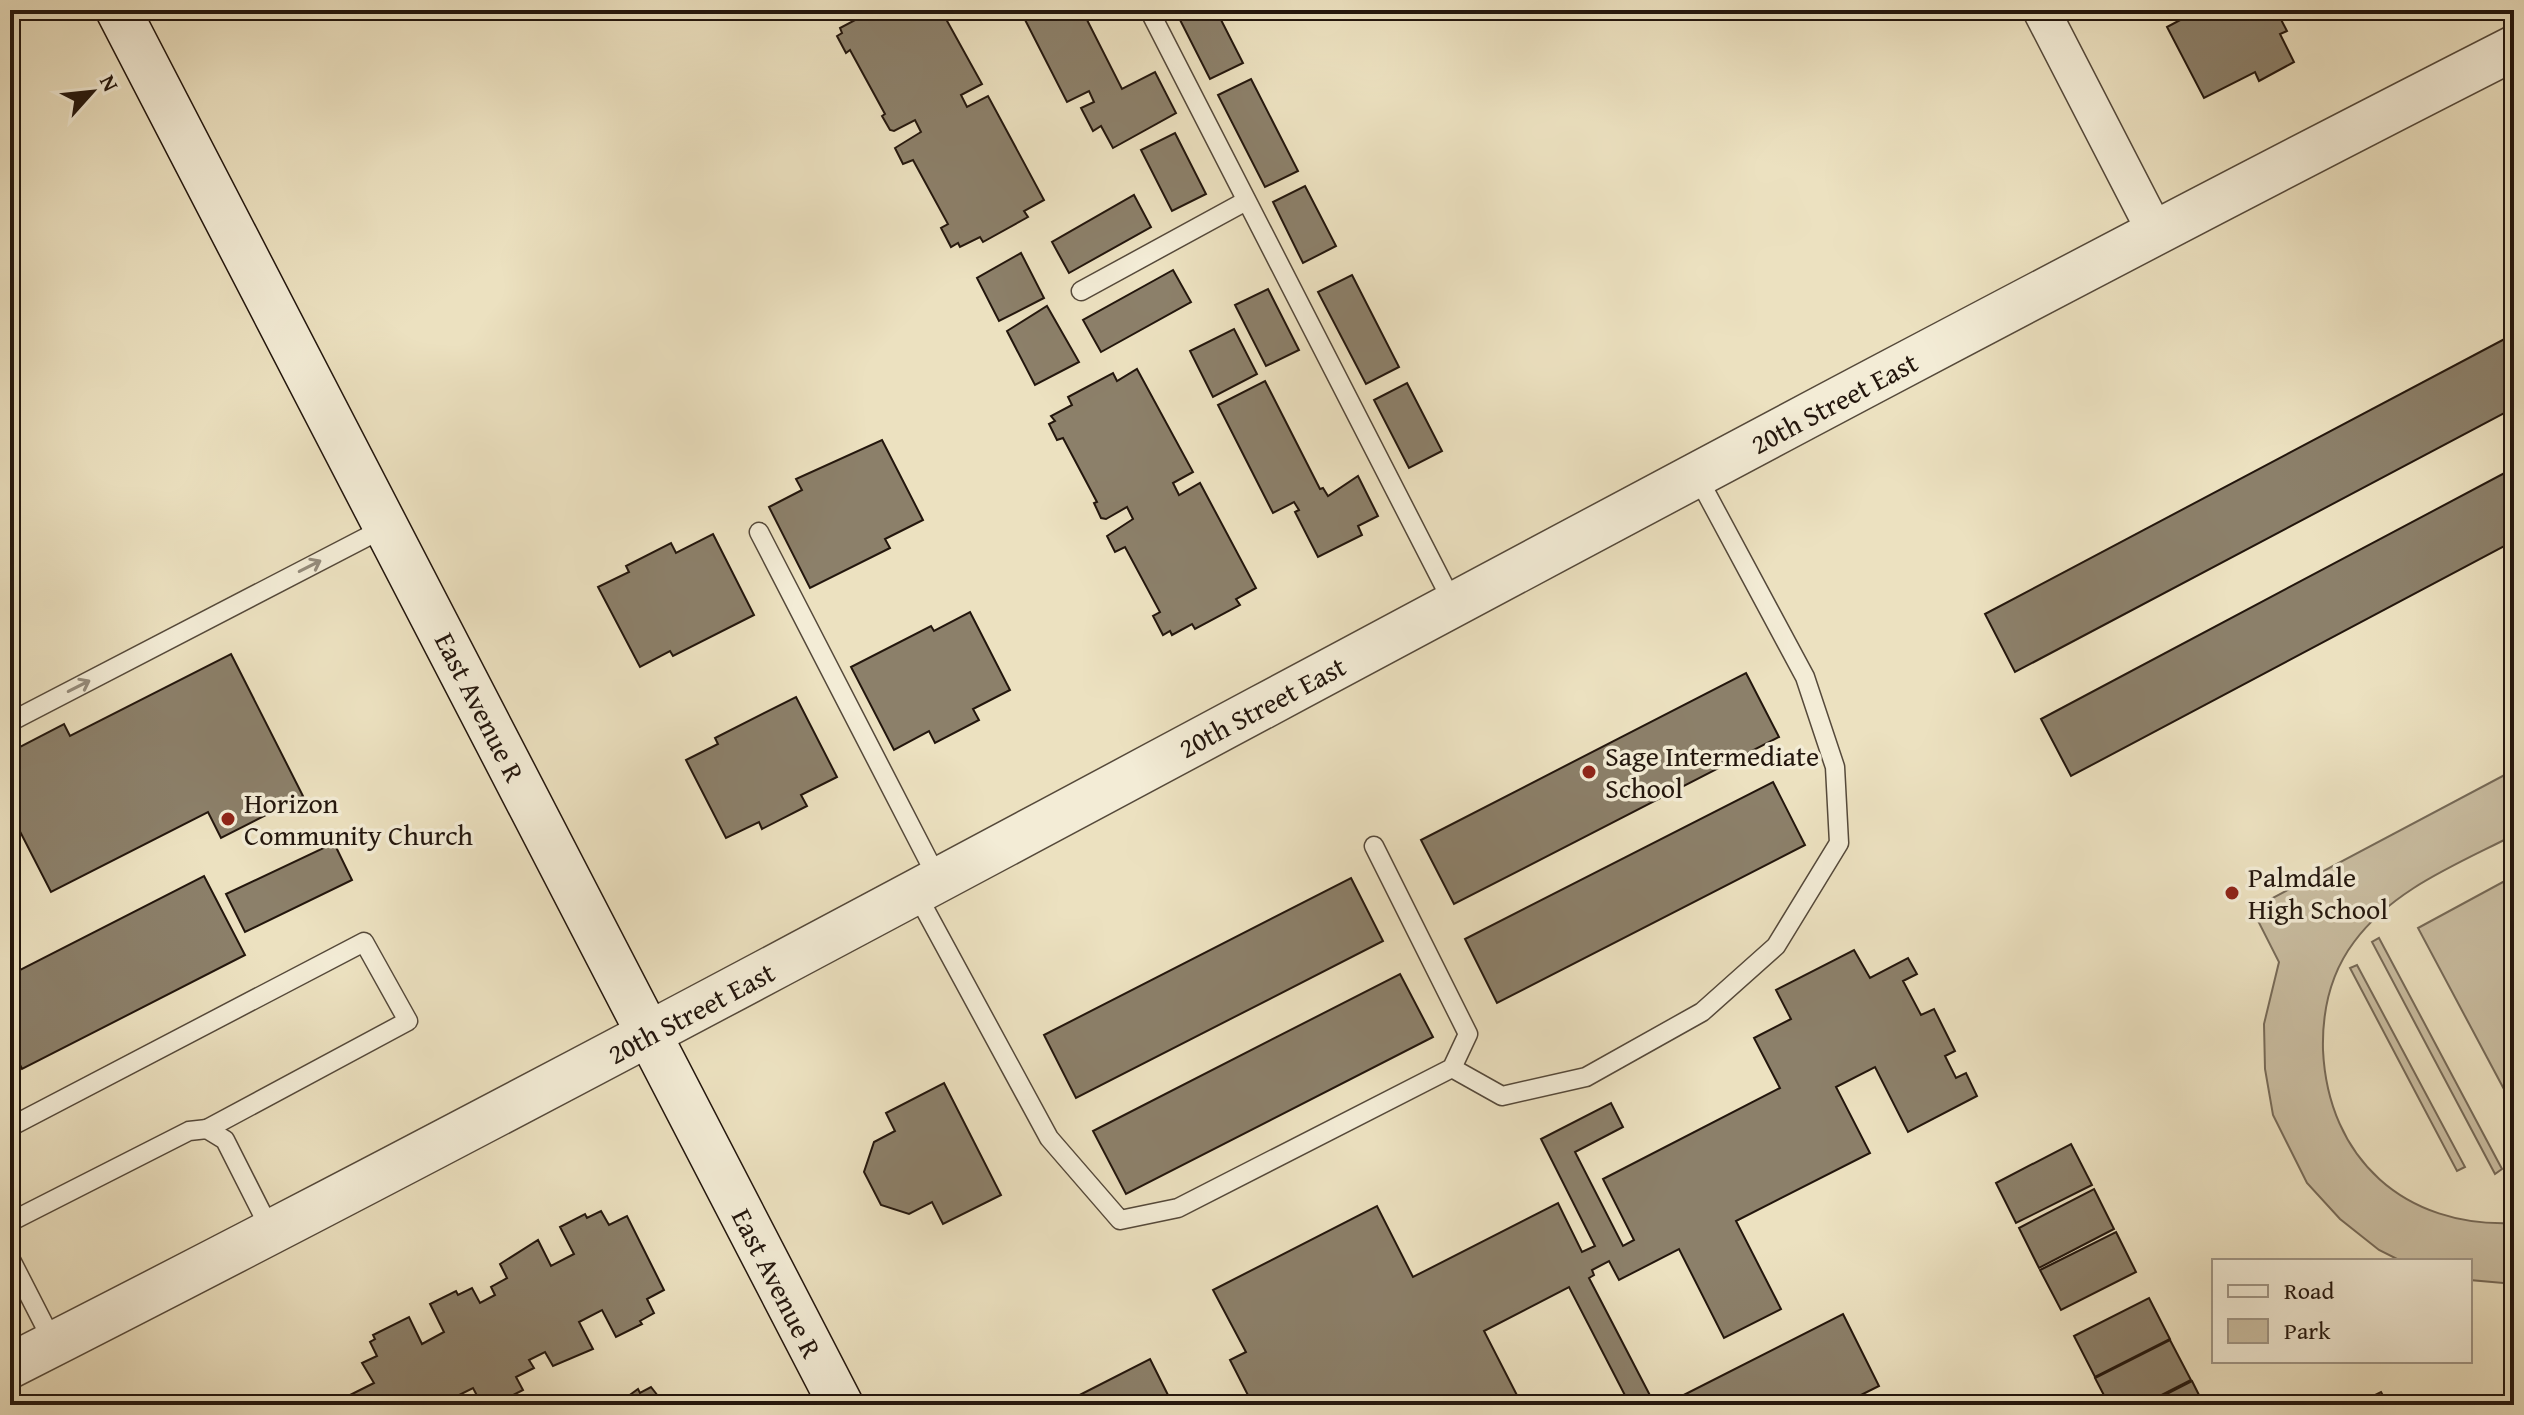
<svg xmlns="http://www.w3.org/2000/svg" width="2524" height="1415" font-family="'Gentium Book Plus',serif">
	<style>
		.green { fill: #cabea2; stroke: #766a58; stroke-width: 2 }
		.building { fill: #8c806a; stroke: #23160d; stroke-width: 2 }
		.lines { fill: none; stroke-linecap: round; stroke-linejoin: round }
		.service-casing { stroke: #55493a; stroke-width: 21 }
		.minor-casing { stroke: #55493a; stroke-width: 39 }
		.tertiary-casing { stroke: #55493a; stroke-width: 47 }
		.secondary-casing { stroke: #23160d; stroke-width: 47 }
		.service { stroke: #f3ecd6; stroke-width: 18 }
		.minor { stroke: #f3ecd6; stroke-width: 36 }
		.tertiary { stroke: #f3ecd6; stroke-width: 44 }
		.secondary { stroke: #f3ecd6; stroke-width: 44 }
		.oneway { stroke: #958c7c }
		.poi-dot { fill: #8f2418; stroke: #f3ecd6; stroke-width: 3 }
		.labels { text-anchor: middle; stroke-width: 7; stroke-linejoin: round; paint-order: stroke }
		.street-label { font-size: 28px; fill: #23160d; stroke: #f3ecd6 }
		.poi-label { font-size: 28px; fill: #23160d; stroke: #f3ecd6; text-anchor: start }
	</style>
	<rect width="100%" height="100%" fill="#ece1c0"/>
	<filter id="stains"><feTurbulence type="fractalNoise" baseFrequency=".0025" numOctaves="4"/><feColorMatrix values="0 0 0 0 .2 0 0 0 0 .09 0 0 0 0 .02 0 0 0 .5 -.17"/></filter>
	<radialGradient id="worn" r=".72"><stop offset=".6" stop-color="#630" stop-opacity="0"/><stop offset="1" stop-color="#630" stop-opacity=".3"/></radialGradient>
	<!-- green -->
	<g class="green">
		<path d="M 2514,770 L 2514,835 C 2458,864 2393,889 2354,942 C 2330,974 2322,1011 2323,1050 C 2328,1159 2405,1228 2514,1223 L 2514,1284 L 2470,1280 L 2470,1261 L 2401,1261 L 2379,1250 L 2340,1219 L 2307,1183 L 2273,1115 L 2265,1069 L 2264,1024 L 2279,962 L 2252,909 Z"/>
		<path d="M 2514,876 L 2514,1108 L 2418,928 Z"/>
		<path d="M 2379,938 L 2502,1169 L 2495,1174 L 2372,942 Z"/>
		<path d="M 2357,965 L 2465,1167 L 2457,1171 L 2350,968 Z"/>
	</g>
	<!-- building -->
	<g class="building">
		<path d="M 856,10 L 941,10 L 982,84 L 961,95 L 967,107 L 988,96 L 1044,200 L 1024,211 L 1028,217 L 983,242 L 980,237 L 960,247 L 958,243 L 951,247 L 941,228 L 948,224 L 913,160 L 903,164 L 895,148 L 921,132 L 915,120 L 894,131 L 890,130 L 882,116 L 885,114 L 850,50 L 846,53 L 837,36 L 842,33 L 840,28 L 861,17 Z"/>
		<path d="M 1020,10 L 1082,10 L 1122,89 L 1155,72 L 1176,113 L 1113,148 L 1101,126 L 1093,131 L 1081,108 L 1094,102 L 1089,91 L 1067,102 Z"/>
		<path d="M 1175,10 L 1216,10 L 1243,63 L 1210,79 Z"/>
		<path d="M 2199,10 L 2276,10 L 2287,31 L 2280,34 L 2294,62 L 2259,81 L 2255,72 L 2204,98 L 2167,27 Z"/>
		<path d="M 1251,79 L 1298,171 L 1265,187 L 1218,95 Z"/>
		<path d="M 1175,133 L 1206,194 L 1172,211 L 1141,150 Z"/>
		<path d="M 1305,186 L 1336,246 L 1303,263 L 1273,202 Z"/>
		<path d="M 1134,195 L 1151,227 L 1069,273 L 1052,242 Z"/>
		<path d="M 1021,253 L 1044,298 L 999,321 L 977,278 Z"/>
		<path d="M 1173,270 L 1191,302 L 1101,352 L 1083,320 Z"/>
		<path d="M 1352,275 L 1399,367 L 1366,384 L 1318,292 Z"/>
		<path d="M 1268,289 L 1299,350 L 1266,366 L 1235,305 Z"/>
		<path d="M 1047,306 L 1079,362 L 1035,385 L 1007,331 Z"/>
		<path d="M 1234,329 L 1257,374 L 1213,397 L 1190,351 Z"/>
		<path d="M 2514,334 L 2514,408 L 2015,672 L 1985,614 Z"/>
		<path d="M 1137,369 L 1193,472 L 1173,483 L 1179,495 L 1200,483 L 1256,588 L 1236,599 L 1240,605 L 1195,629 L 1192,624 L 1172,635 L 1170,631 L 1163,635 L 1153,616 L 1160,612 L 1125,547 L 1115,552 L 1107,536 L 1133,519 L 1127,507 L 1106,519 L 1101,518 L 1094,503 L 1097,502 L 1063,438 L 1057,440 L 1049,424 L 1055,421 L 1051,416 L 1072,405 L 1068,397 L 1113,373 L 1117,381 Z"/>
		<path d="M 1265,381 L 1320,489 L 1323,488 L 1328,496 L 1358,476 L 1378,516 L 1358,526 L 1362,535 L 1318,557 L 1295,512 L 1299,510 L 1294,502 L 1273,513 L 1218,405 Z"/>
		<path d="M 1407,383 L 1442,451 L 1409,468 L 1374,400 Z"/>
		<path d="M 882,440 L 923,520 L 885,539 L 890,548 L 810,588 L 769,507 L 802,490 L 796,479 Z"/>
		<path d="M 2514,468 L 2514,541 L 2071,776 L 2041,719 Z"/>
		<path d="M 713,534 L 754,615 L 673,656 L 670,651 L 640,667 L 598,587 L 629,572 L 626,566 L 671,543 L 676,553 Z"/>
		<path d="M 970,612 L 1010,690 L 973,709 L 979,720 L 935,743 L 929,731 L 894,750 L 851,667 L 931,626 L 934,631 Z"/>
		<path d="M 231,654 L 303,796 L 221,838 L 208,812 L 51,892 L 10,812 L 10,752 L 64,724 L 70,736 Z"/>
		<path d="M 1746,673 L 1779,737 L 1454,904 L 1421,840 Z"/>
		<path d="M 796,697 L 837,777 L 801,795 L 807,806 L 762,829 L 759,822 L 726,838 L 686,760 L 718,744 L 715,738 Z"/>
		<path d="M 1773,782 L 1805,845 L 1497,1003 L 1465,939 Z"/>
		<path d="M 334,843 L 352,880 L 245,932 L 226,894 Z"/>
		<path d="M 204,876 L 245,955 L 22,1069 L 10,1044 L 10,975 Z"/>
		<path d="M 1351,878 L 1383,941 L 1076,1098 L 1044,1035 Z"/>
		<path d="M 1854,950 L 1870,978 L 1908,958 L 1917,974 L 1903,981 L 1921,1015 L 1934,1009 L 1955,1051 L 1945,1056 L 1956,1078 L 1966,1073 L 1977,1096 L 1908,1132 L 1875,1067 L 1836,1087 L 1870,1153 L 1736,1221 L 1781,1309 L 1724,1338 L 1679,1249 L 1619,1280 L 1609,1261 L 1592,1270 L 1594,1275 L 1589,1278 L 1655,1405 L 1630,1405 L 1569,1287 L 1484,1331 L 1522,1405 L 1253,1405 L 1230,1360 L 1246,1352 L 1213,1290 L 1377,1206 L 1413,1277 L 1558,1203 L 1582,1252 L 1595,1246 L 1541,1139 L 1611,1103 L 1623,1127 L 1575,1152 L 1623,1246 L 1634,1240 L 1603,1179 L 1780,1088 L 1754,1038 L 1791,1019 L 1776,990 Z"/>
		<path d="M 1400,974 L 1433,1037 L 1126,1194 L 1093,1131 Z"/>
		<path d="M 944,1083 L 1001,1195 L 943,1224 L 932,1202 L 909,1214 L 881,1205 L 864,1172 L 874,1142 L 895,1131 L 886,1113 Z"/>
		<path d="M 2071,1144 L 2092,1185 L 2016,1223 L 1996,1183 Z"/>
		<path d="M 2094,1189 L 2114,1229 L 2039,1268 L 2019,1228 Z"/>
		<path d="M 601,1211 L 609,1225 L 627,1216 L 664,1290 L 647,1299 L 654,1313 L 640,1321 L 642,1324 L 616,1337 L 602,1310 L 579,1322 L 593,1349 L 553,1366 L 545,1352 L 529,1360 L 534,1368 L 516,1377 L 523,1390 L 509,1397 L 512,1403 L 507,1405 L 482,1405 L 473,1388 L 449,1400 L 452,1405 L 346,1405 L 349,1403 L 346,1397 L 374,1383 L 362,1363 L 377,1356 L 370,1342 L 375,1339 L 373,1335 L 409,1317 L 422,1344 L 444,1332 L 430,1304 L 456,1291 L 458,1295 L 472,1288 L 480,1303 L 495,1295 L 491,1287 L 507,1278 L 500,1264 L 538,1240 L 551,1266 L 574,1254 L 560,1227 L 585,1214 L 587,1218 Z"/>
		<path d="M 2116,1232 L 2136,1272 L 2061,1310 L 2040,1270 Z"/>
		<path d="M 2149,1298 L 2170,1339 L 2095,1377 L 2074,1336 Z"/>
		<path d="M 1843,1314 L 1879,1386 L 1841,1405 L 1664,1405 Z"/>
		<path d="M 2170,1340 L 2191,1380 L 2142,1405 L 2109,1405 L 2095,1378 Z"/>
		<path d="M 1150,1359 L 1173,1405 L 1060,1405 Z"/>
		<path d="M 2192,1381 L 2204,1405 L 2145,1405 Z"/>
		<path d="M 651,1387 L 665,1405 L 616,1405 L 638,1389 L 640,1393 Z"/>
		<path d="M 2381,1392 L 2388,1405 L 2363,1405 L 2361,1402 Z"/>
	</g>
	<g class="lines">
		<!-- service casing -->
		<g class="service-casing">
			<g id="service">
				<path d="M 1149,10 L 1453,603"/>
				<path d="M 1081,291 L 1246,201"/>
				<path d="M 759,532 L 939,881"/>
				<path d="M 10,722 L 386,527"/>
				<path d="M 916,893 L 1049,1138 L 1120,1220 L 1178,1208 L 1452,1068 L 1468,1034 L 1374,846"/>
				<path d="M 1452,1068 L 1502,1096 L 1586,1077 L 1702,1012 L 1776,946 L 1839,843 L 1835,767 L 1805,677 L 1697,476"/>
				<path d="M 10,1127 L 364,942 L 408,1021 L 207,1129"/>
				<path d="M 10,1222 L 189,1131 L 207,1129 L 225,1140 L 271,1231"/>
				<path d="M 10,1258 L 54,1344"/>
			</g>
		</g>
		<!-- minor casing -->
		<g class="minor-casing">
			<path id="minor" d="M 2041,10 L 2155,231"/>
		</g>
		<!-- tertiary casing -->
		<g class="tertiary-casing">
			<path id="tertiary" d="M 10,1366 C 851,938 1673,476 2514,48"/>
		</g>
		<!-- secondary casing -->
		<g class="secondary-casing">
			<path id="secondary" d="M 118,10 L 841,1405"/>
		</g>
		<!-- service -->
		<use href="#service" class="service"/>
		<!-- minor -->
		<use href="#minor" class="minor"/>
		<!-- tertiary -->
		<use href="#tertiary" class="tertiary"/>
		<!-- secondary -->
		<use href="#secondary" class="secondary"/>
	</g>
	<!-- one-way arrows -->
	<defs><path id="oneway-shaft" d="M-6 0H5M1.5-3L5.5 0L1.5 3" fill="none" stroke-width="1.6" stroke-linecap="round" stroke-linejoin="round" transform="scale(2)"/></defs>
	<g class="oneway">
		<use href="#oneway-shaft" transform="translate(310 566) rotate(-27)"/>
		<use href="#oneway-shaft" transform="translate(79 686) rotate(-27)"/>
	</g>
	<!-- markers -->
	<g class="poi-dot">
		<circle cx="1589" cy="772" r="8"/>
		<circle cx="228" cy="819" r="8"/>
		<circle cx="2232" cy="893" r="8"/>
	</g>
	<g class="labels">
		<!-- street labels -->
		<g class="street-label">
			<text transform="translate(1834 403) rotate(-28)" y="10">20th Street East</text>
			<text transform="translate(480 707) rotate(63)" y="10">East Avenue R</text>
			<text transform="translate(1262 707) rotate(-28)" y="10">20th Street East</text>
			<text transform="translate(691 1013) rotate(-28)" y="10">20th Street East</text>
			<text transform="translate(777 1283) rotate(63)" y="10">East Avenue R</text>
		</g>
		<!-- poi labels -->
		<g class="poi-label">
			<text x="1605" y="766">Sage Intermediate<tspan x="1605" dy="32">School</tspan></text>
			<text x="244" y="813">Horizon<tspan x="244" dy="32">Community Church</tspan></text>
			<text x="2248" y="887">Palmdale<tspan x="2248" dy="32">High School</tspan></text>
		</g>
	</g>
	<!-- margin -->
	<rect width="2524" height="1415" fill="none" stroke="#ece1c0" stroke-width="40"/>
	<rect x="12" y="12" width="2500" height="1391" fill="none" stroke="#23160d" stroke-width="4"/>
	<rect x="20" y="20" width="2484" height="1375" fill="none" stroke="#23160d" stroke-width="2"/>
	<!-- legend -->
	<rect x="2212" y="1259" width="260" height="104" fill="#f3ecd6" stroke="#a09686" stroke-width="2"/>
	<rect x="2228" y="1285" width="40" height="12" fill="#f3ecd6" stroke="#a09686" stroke-width="2"/>
	<text x="2284" y="1299" font-size="24" fill="#23160d">Road</text>
	<rect x="2228" y="1319" width="40" height="24" fill="#cabea2" stroke="#a09686" stroke-width="2"/>
	<text x="2284" y="1339" font-size="24" fill="#23160d">Park</text>
	<!-- north arrow -->
	<g transform="translate(92 92) rotate(63)" stroke="#f3ecd6" stroke-width="6" paint-order="stroke">
	<path d="M0-6L14 30L0 20L-14 30Z" fill="#23160d"/>
	<text y="-12" font-size="22" font-weight="bold" text-anchor="middle" fill="#23160d">N</text>
	</g>
	<rect width="100%" height="100%" filter="url(#stains)"/>
	<rect width="100%" height="100%" fill="url(#worn)"/>
</svg>
